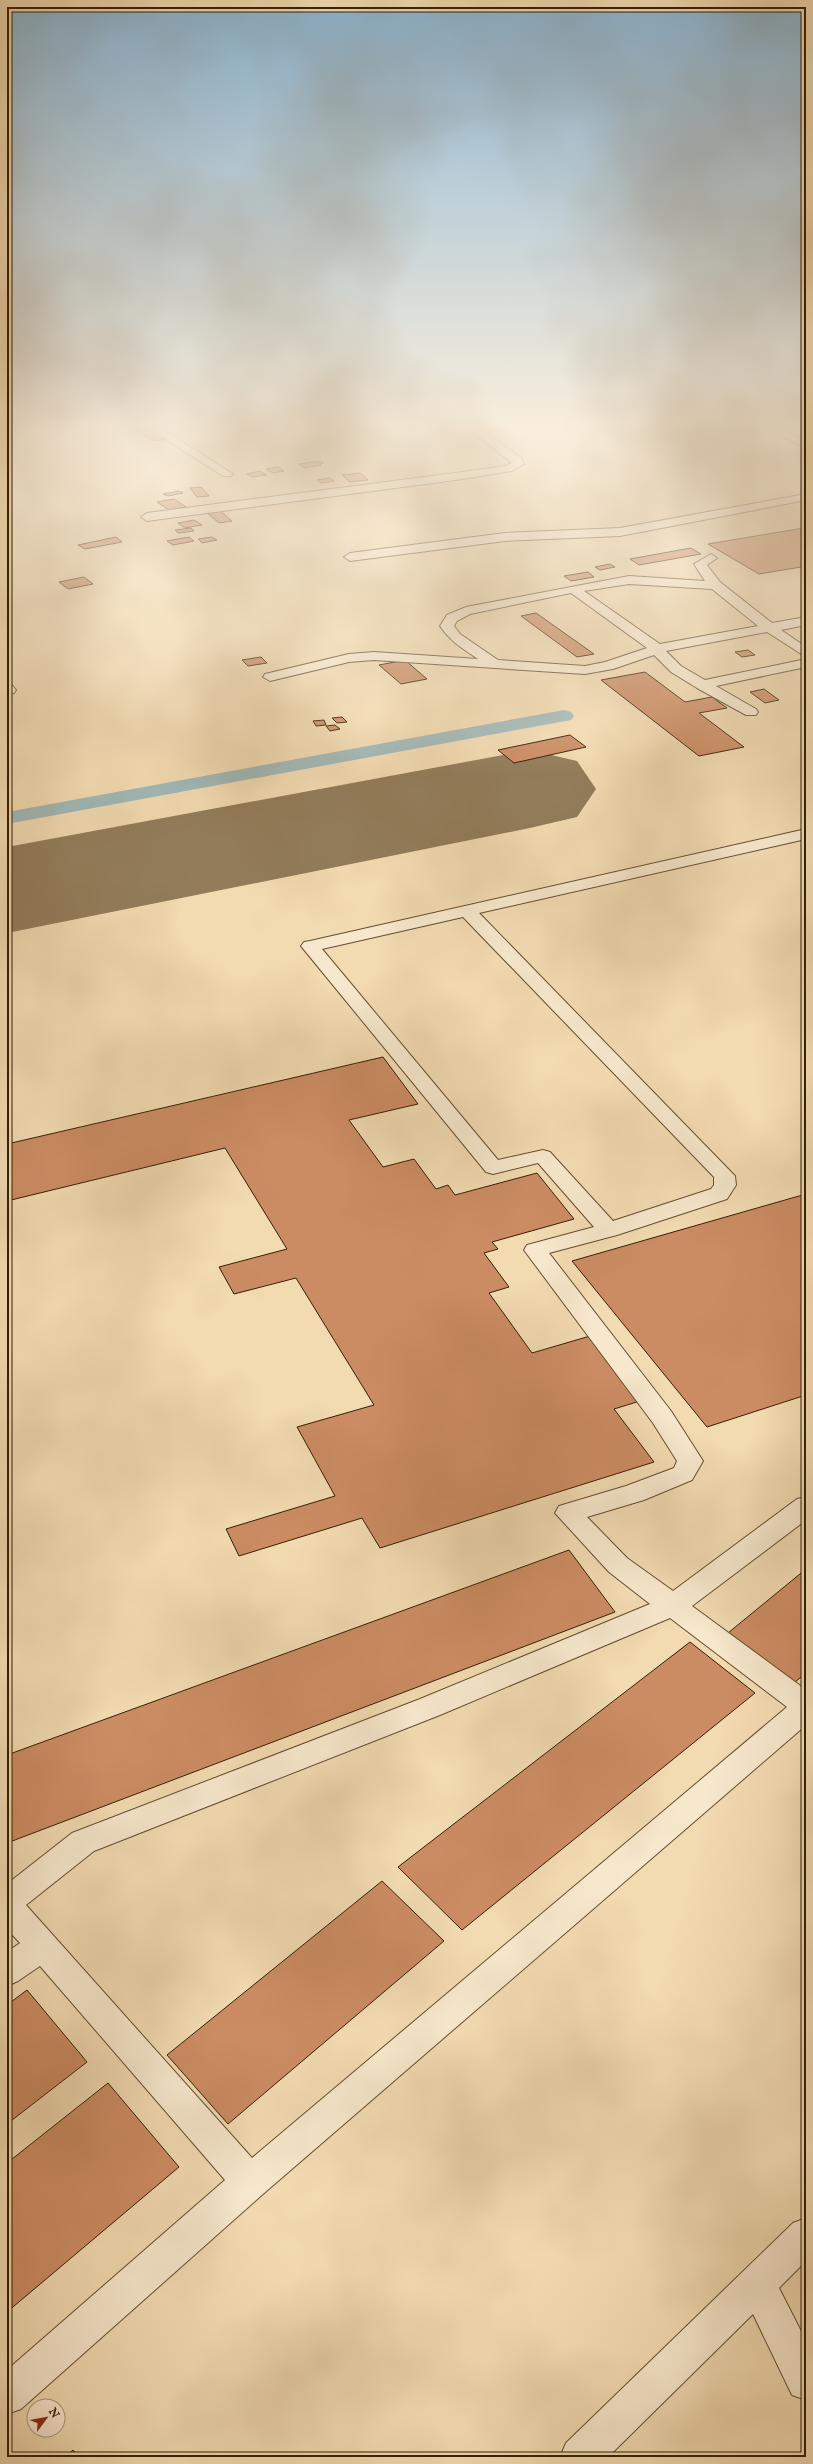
<svg xmlns="http://www.w3.org/2000/svg" width="813" height="2464" font-family="'IM FELL English',serif">
	<style>
		.lines { fill: none; stroke-linecap: round; stroke-linejoin: round }
		.canal { fill: #a0b8b7; fill-rule: evenodd }
		.runway { fill: #927c5a; fill-rule: evenodd }
		.building { fill: #cc8c63; stroke: #331f04 }
		.minor-casing { stroke: #634e2f; stroke-width: 2 }
		.highway-casing { stroke: #331f04; stroke-width: 2 }
		.minor { fill: #f7e7cc; fill-rule: evenodd }
		.highway { fill: #f2dab1; fill-rule: evenodd }
	</style>
	<rect width="100%" height="100%" fill="#f2dab1"/>
	<filter id="stains"><feTurbulence type="fractalNoise" baseFrequency=".005" numOctaves="4"/><feColorMatrix values="0 0 0 0 .2 0 0 0 0 .09 0 0 0 0 .02 0 0 0 .5 -.17"/></filter>
	<radialGradient id="worn" r=".72"><stop offset=".6" stop-color="#630" stop-opacity="0"/><stop offset="1" stop-color="#630" stop-opacity=".3"/></radialGradient>
	<g class="lines">
		<!-- canal -->
		<path class="canal" d="M 564,710 L 571,712 L 574,716 L 571,720 L 7,824 L 7,812 Z"/>
		<!-- runway -->
		<path class="runway" d="M 530,750 L 577,761 L 596,789 L 577,817 L 530,828 L 7,933 L 7,847 Z"/>
	</g>
	<!-- building -->
	<g class="building">
		<path d="M 133,429 L 151,429 L 168,439 L 154,441 Z"/>
		<path d="M 320,461 L 324,463 L 319,464 L 321,465 L 304,468 L 299,464 Z"/>
		<path d="M 278,467 L 284,471 L 273,473 L 266,469 Z"/>
		<path d="M 260,471 L 266,475 L 253,477 L 247,474 Z"/>
		<path d="M 360,473 L 368,480 L 350,482 L 342,475 Z"/>
		<path d="M 330,478 L 334,481 L 321,483 L 317,480 Z"/>
		<path d="M 201,487 L 209,496 L 197,497 L 190,488 Z"/>
		<path d="M 179,491 L 183,493 L 168,496 L 163,494 Z"/>
		<path d="M 174,499 L 186,507 L 169,510 L 157,502 Z"/>
		<path d="M 219,510 L 232,521 L 219,523 L 206,512 Z"/>
		<path d="M 194,520 L 202,525 L 185,528 L 178,523 Z"/>
		<path d="M 191,528 L 194,531 L 178,533 L 175,530 Z"/>
		<path d="M 804,528 L 806,570 L 801,567 L 759,574 L 708,544 Z"/>
		<path d="M 116,537 L 122,542 L 85,549 L 78,545 Z"/>
		<path d="M 189,537 L 194,541 L 173,545 L 167,541 Z"/>
		<path d="M 212,537 L 217,540 L 202,543 L 198,539 Z"/>
		<path d="M 691,548 L 701,554 L 639,565 L 630,559 Z"/>
		<path d="M 610,564 L 615,567 L 600,570 L 595,567 Z"/>
		<path d="M 588,572 L 594,577 L 571,581 L 564,576 Z"/>
		<path d="M 84,577 L 93,584 L 68,589 L 59,582 Z"/>
		<path d="M 536,613 L 594,654 L 577,657 L 521,616 Z"/>
		<path d="M 748,650 L 755,655 L 742,657 L 735,652 Z"/>
		<path d="M 261,657 L 267,663 L 248,666 L 242,660 Z"/>
		<path d="M 405,660 L 427,679 L 401,684 L 379,665 Z"/>
		<path d="M 645,672 L 685,702 L 712,697 L 727,708 L 699,713 L 744,747 L 699,756 L 601,680 Z"/>
		<path d="M 764,689 L 779,700 L 765,703 L 750,692 Z"/>
		<path d="M 342,717 L 347,722 L 337,723 L 332,718 Z"/>
		<path d="M 324,720 L 326,725 L 316,726 L 313,721 Z"/>
		<path d="M 335,725 L 340,729 L 330,731 L 326,726 Z"/>
		<path d="M 570,735 L 586,747 L 514,763 L 498,750 Z"/>
		<path d="M 383,1057 L 418,1104 L 349,1120 L 383,1167 L 414,1159 L 436,1189 L 448,1185 L 455,1195 L 537,1173 L 574,1219 L 492,1242 L 498,1249 L 484,1253 L 509,1287 L 489,1293 L 532,1353 L 590,1336 L 640,1401 L 614,1409 L 654,1462 L 380,1548 L 362,1518 L 239,1556 L 226,1529 L 335,1496 L 297,1427 L 374,1405 L 296,1278 L 234,1294 L 219,1267 L 287,1249 L 225,1148 L 7,1201 L 7,1144 Z"/>
		<path d="M 806,1194 L 806,1395 L 707,1427 L 572,1261 Z"/>
		<path d="M 569,1550 L 615,1612 L 7,1843 L 7,1755 Z"/>
		<path d="M 806,1569 L 806,1673 L 795,1682 L 728,1633 Z"/>
		<path d="M 690,1642 L 755,1693 L 462,1930 L 398,1867 Z"/>
		<path d="M 382,1881 L 444,1941 L 228,2124 L 167,2055 Z"/>
		<path d="M 27,1990 L 87,2062 L 7,2124 L 7,2005 Z"/>
		<path d="M 108,2083 L 179,2167 L 7,2312 L 7,2163 Z"/>
		<path d="M 73,2450 L 79,2457 L 65,2457 Z"/>
	</g>
	<g class="lines">
		<!-- minor casing -->
		<g class="minor-casing">
			<g id="minor">
				<path d="M 150,429 L 162,429 L 233,474 L 231,476 L 223,476 Z"/>
				<path d="M 469,429 L 481,429 L 521,458 L 524,464 L 512,471 L 463,479 L 147,521 L 141,517 L 147,513 L 463,472 L 505,466 L 512,463 Z"/>
				<path d="M 806,494 L 806,500 L 620,536 L 505,541 L 350,561 L 344,557 L 350,553 L 505,533 L 620,528 Z"/>
				<path d="M 711,554 L 717,558 L 707,565 L 720,582 L 772,623 L 806,617 L 806,625 L 781,630 L 806,647 L 806,657 L 767,632 L 666,651 L 681,666 L 705,680 L 806,659 L 806,667 L 716,686 L 756,709 L 758,712 L 756,715 L 746,715 L 697,688 L 671,672 L 654,655 L 613,669 L 585,674 L 374,660 L 349,662 L 270,681 L 263,677 L 265,674 L 349,654 L 374,652 L 478,659 C 463,649 450,641 440,626 L 447,615 L 466,607 L 629,576 L 705,581 L 694,564 ZM 629,584 L 712,589 L 758,626 L 660,644 L 584,591 ZM 571,593 L 647,648 L 605,662 L 585,666 L 498,660 L 460,634 L 454,626 L 457,621 L 470,614 Z"/>
				<path d="M 7,684 L 12,685 L 16,690 L 14,693 L 7,694 Z"/>
				<path d="M 806,829 L 806,839 L 479,913 L 735,1176 L 736,1185 L 727,1199 L 617,1235 L 549,1253 L 671,1411 L 703,1461 L 692,1480 L 644,1500 L 587,1517 L 627,1558 L 673,1591 L 797,1499 L 806,1497 L 806,1520 L 692,1606 L 806,1690 L 806,1725 L 263,2194 L 21,2409 L 7,2414 L 7,2370 L 225,2180 L 40,1966 L 18,1981 L 7,1986 L 7,1952 L 20,1943 L 7,1929 L 7,1884 L 72,1833 L 420,1699 L 650,1604 L 609,1572 L 555,1513 L 559,1506 L 626,1486 L 674,1468 L 677,1461 L 653,1423 L 524,1250 L 527,1245 L 594,1227 L 538,1163 L 493,1174 L 486,1172 L 301,946 L 304,942 L 310,941 ZM 463,917 L 714,1177 L 714,1185 L 711,1189 L 613,1221 L 550,1152 L 543,1150 L 498,1160 L 322,949 ZM 670,1618 L 787,1707 L 252,2158 L 26,1905 L 94,1851 L 440,1715 Z"/>
				<path d="M 806,2218 L 806,2261 L 779,2288 L 806,2341 L 806,2400 L 792,2395 L 753,2314 L 608,2457 L 560,2457 L 566,2443 L 793,2223 Z"/>
			</g>
		</g>
		<!-- highway casing -->
		<g class="highway-casing">
			<path id="highway" d="M 769,429 L 782,429 L 806,441 L 806,448 Z"/>
		</g>
		<!-- minor -->
		<use href="#minor" class="minor"/>
		<!-- highway -->
		<use href="#highway" class="highway"/>
	</g>
	<!-- sky -->
	<linearGradient id="sky" x2="0" y2="1"><stop stop-color="#8bb6d4"/><stop offset="0.55" stop-color="#f9eedc"/><stop offset="1" stop-color="#f9eedc" stop-opacity="0"/></linearGradient>
	<rect width="813" height="774" fill="url(#sky)"/>
	<!-- margin -->
	<rect width="813" height="2464" fill="none" stroke="#f2dab1" stroke-width="24"/>
	<rect x="8" y="8" width="797" height="2448" fill="none" stroke="#331f04" stroke-width="2"/>
	<rect x="12" y="12" width="789" height="2440" fill="none" stroke="#331f04"/>
	<!-- north arrow -->
	<g transform="translate(46 2418) rotate(58)"><circle r="19" fill="#f7e7cc" stroke="#a9977c"/>
	<path d="M0-3L7 15L0 10L-7 15Z" fill="#8f2418"/>
	<text y="-6" font-size="11" font-weight="bold" text-anchor="middle" fill="#331f04">N</text>
	</g>
	<rect width="100%" height="100%" filter="url(#stains)"/>
	<rect width="100%" height="100%" fill="url(#worn)"/>
</svg>
